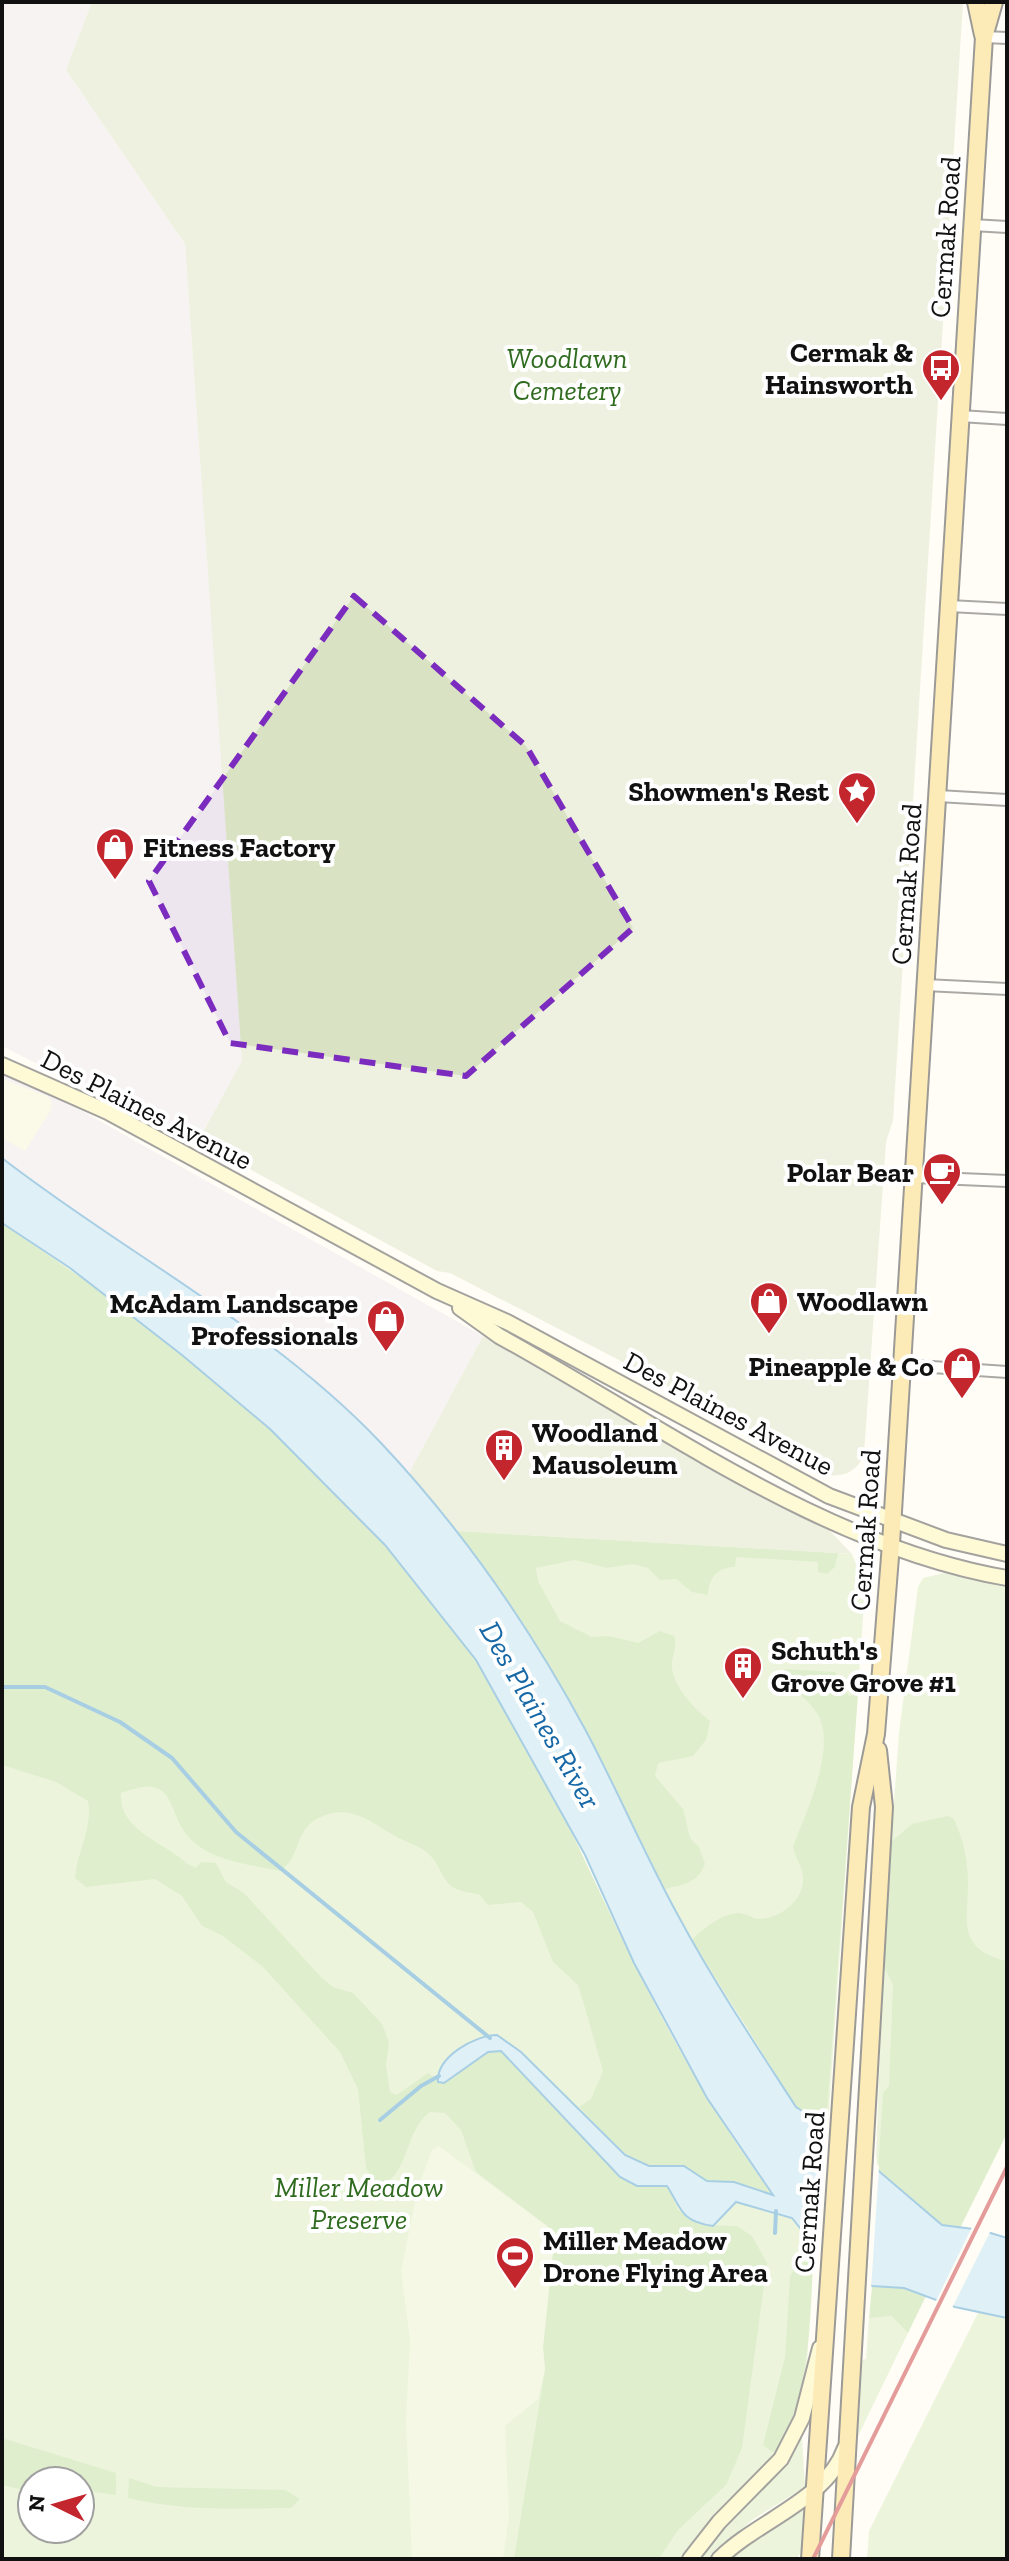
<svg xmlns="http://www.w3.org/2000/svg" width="1009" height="2561" font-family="'Zilla Slab',serif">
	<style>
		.industrial { fill: #eee6ef }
		.farmland { fill: #f6f3d4 }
		.green { fill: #d5ebbd; fill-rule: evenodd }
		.forest { fill: #b9dc9c }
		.cemetery { fill: #d9e3c4 }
		.pitch { fill: #e6f2cf }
		.water { fill: #b9e0f7; stroke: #3f96cf; stroke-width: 2 }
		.pier { fill: #fffdf5 }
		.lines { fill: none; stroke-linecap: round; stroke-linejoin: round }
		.stream { stroke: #3f96cf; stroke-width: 4 }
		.street-casing { stroke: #444; stroke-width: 14 }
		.secondary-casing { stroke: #333; stroke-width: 18 }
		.primary-casing { stroke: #222; stroke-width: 20 }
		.street { stroke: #fff; stroke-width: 10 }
		.secondary { stroke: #fff6b0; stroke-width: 14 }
		.primary { stroke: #f9d66b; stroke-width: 16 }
		.rail { stroke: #c4262e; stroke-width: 4 }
		.marked { fill: none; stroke: #7b2cbf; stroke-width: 6; stroke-dasharray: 16 10; stroke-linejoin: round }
		.labels { text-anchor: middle; stroke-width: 8; stroke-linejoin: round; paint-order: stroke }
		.street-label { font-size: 28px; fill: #111; stroke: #fff }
		.poi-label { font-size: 28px; font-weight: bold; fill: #111; stroke: #fff; text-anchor: end }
		.park-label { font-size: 28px; font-style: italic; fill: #2f6b1f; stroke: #fff }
		.water-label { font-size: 30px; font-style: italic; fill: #1768a6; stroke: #fff }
	</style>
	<rect width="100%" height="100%" fill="#fffdf5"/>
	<!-- industrial -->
	<g class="industrial">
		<path d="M 2,2 L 92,2 L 66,70 L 185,244 L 243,1061 L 195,1145 L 2,1046 Z"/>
		<path d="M 2,1074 L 82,1111 L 483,1336 L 408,1475 L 380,1443 L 307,1373 L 220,1308 L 61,1204 L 2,1158 Z"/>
	</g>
	<!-- farmland -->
	<path class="farmland" d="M 2,1079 L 47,1096 L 52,1102 L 51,1110 L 25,1151 L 2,1138 Z"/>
	<!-- green -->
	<g class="green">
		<path d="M 2,1224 L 182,1355 L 774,2197 L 812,2243 L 807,2370 L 779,2451 L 684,2559 L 2,2559 ZM 32,2481 L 80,2481 L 80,2529 L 32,2529 Z"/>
		<path d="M 457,1531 L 852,1554 L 861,1577 L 864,1603 L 828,2125 L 809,2116 L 712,1976 L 679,1917 L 586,1731 L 523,1623 Z"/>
		<path d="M 944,1573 L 1007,1587 L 1007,2133 L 959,2230 L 878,2171 L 876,2156 L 885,1924 L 899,1733 L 918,1587 L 923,1578 Z"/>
		<path d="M 979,2311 L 1007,2318 L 1007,2559 L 867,2559 L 869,2531 Z"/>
		<path d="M 880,2315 L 891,2316 L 908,2333 L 858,2436 L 862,2360 L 866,2359 L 869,2318 Z"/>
		<path d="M 802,2436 L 805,2487 L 752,2520 L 711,2559 L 696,2559 L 732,2515 L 780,2470 Z"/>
		<path d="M 801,2508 L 804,2511 L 802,2549 L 797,2559 L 727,2559 Z"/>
	</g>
	<!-- forest -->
	<g class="forest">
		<path d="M 2,1224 C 180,1340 352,1483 475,1660 C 541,1754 583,1861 634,1963 C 674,2044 720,2124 774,2197 L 734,2182 L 707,2181 L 684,2166 L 649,2166 L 637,2162 L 625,2155 L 579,2107 L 591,2099 L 603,2071 L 585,2008 L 578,1985 L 553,1962 L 533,1912 L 521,1902 L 488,1905 L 479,1894 C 434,1890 449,1869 425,1851 C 417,1845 406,1842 397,1837 C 373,1824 353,1804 323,1816 C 292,1828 303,1856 280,1871 C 253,1865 218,1862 196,1844 C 161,1815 183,1770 121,1793 C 118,1830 164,1842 188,1864 L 196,1868 L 201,1862 L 216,1863 L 226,1882 L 244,1893 L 321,1977 L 333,1987 L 353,1993 L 382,2024 L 389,2042 L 386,2065 L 390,2092 L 397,2095 L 428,2073 L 444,2083 L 488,2052 L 501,2051 L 620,2177 L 652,2187 L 667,2185 L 678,2210 L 705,2225 L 737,2226 L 752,2236 L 767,2263 L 742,2448 L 726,2485 L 678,2530 L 659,2559 L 514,2559 L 545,2369 L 543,2347 L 555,2232 L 476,2172 L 461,2130 L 445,2113 L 430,2112 C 406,2130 410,2164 387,2183 L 375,2182 L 366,2168 L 358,2089 L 340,2052 L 263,1967 L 223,1936 L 202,1926 L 182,1896 L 155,1879 L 86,1887 L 75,1878 C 77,1851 93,1828 88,1801 L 56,1782 L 2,1765 Z"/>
		<path d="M 457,1531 L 838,1553 L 835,1567 L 827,1574 L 818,1572 L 818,1562 L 736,1557 L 735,1567 C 717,1567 709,1578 708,1595 L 692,1592 L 676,1579 L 660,1580 L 648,1568 L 633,1564 L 607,1568 L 575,1560 L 536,1568 L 538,1581 L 560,1621 L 592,1637 L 609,1636 L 638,1643 L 660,1631 L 674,1636 C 678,1649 671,1656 672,1668 C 674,1688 695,1709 710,1721 L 706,1740 L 693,1756 L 658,1763 L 655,1776 L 683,1809 L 690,1838 L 699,1847 L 705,1864 C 698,1883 683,1885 665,1889 L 586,1731 L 523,1623 Z"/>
		<path d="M 784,1669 L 835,1672 L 849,1696 L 858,1694 L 826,2126 L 796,2107 L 692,1940 C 702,1929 724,1912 740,1913 C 747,1914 752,1918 758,1919 C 780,1919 805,1900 803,1876 C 802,1866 795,1857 793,1847 C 805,1814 837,1749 818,1715 C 811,1702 794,1690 783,1680 Z"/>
		<path d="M 947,1816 L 953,1818 C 963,1837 967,1857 968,1878 C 969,1919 954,1948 1007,1961 L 1007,2133 L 959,2230 L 942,2225 L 878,2171 L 883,2093 L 889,2086 L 893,1985 L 884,1966 L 891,1842 L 912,1824 Z"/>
		<path d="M 810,2260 L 813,2262 C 810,2329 809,2390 779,2451 L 772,2452 L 763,2445 L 785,2357 L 790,2277 L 796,2265 Z"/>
		<path d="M 872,2286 L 904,2288 L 927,2294 L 908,2333 L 891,2316 L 869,2318 Z"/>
		<path d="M 2,2438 L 116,2473 L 116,2495 L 80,2490 L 80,2481 L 32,2481 L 32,2492 L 2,2485 Z"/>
		<path d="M 129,2478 L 157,2487 L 285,2490 L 300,2499 L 291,2508 C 236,2509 182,2511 128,2498 Z"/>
	</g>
	<!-- cemetery -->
	<g class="cemetery">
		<path d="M 92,2 L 963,2 L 893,1120 L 886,1142 L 864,1453 C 858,1472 844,1477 826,1475 L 617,1359 L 450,1273 L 437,1271 L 198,1141 L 242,1061 L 185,244 L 66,70 Z"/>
		<path d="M 483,1336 L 829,1530 L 852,1554 L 457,1531 L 408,1475 Z"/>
	</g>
	<!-- pitch -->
	<path class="pitch" d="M 439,2146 L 555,2232 L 543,2347 L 545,2369 L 538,2399 L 505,2426 L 509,2517 L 503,2559 L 412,2559 L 406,2421 L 410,2339 L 401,2272 L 418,2187 L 432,2150 Z"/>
	<!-- water -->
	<path class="water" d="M 2,1158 C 127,1255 271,1327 381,1443 C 462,1529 530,1627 586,1731 C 619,1793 646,1858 680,1919 C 715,1984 756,2045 796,2107 L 826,2126 L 942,2225 L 981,2230 L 1007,2238 L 1007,2318 L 955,2307 L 904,2288 L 872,2286 L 812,2243 L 792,2218 L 736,2202 L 713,2226 C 680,2221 682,2209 667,2186 L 637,2186 L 620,2177 L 501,2051 L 488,2052 L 444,2083 L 438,2082 C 436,2057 475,2035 497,2035 L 521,2052 L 625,2155 L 649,2166 L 684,2166 L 707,2181 L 734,2182 L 773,2195 L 707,2098 L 634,1963 L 585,1855 L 476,1660 L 385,1545 L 270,1429 L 182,1355 L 70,1268 L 2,1223 Z"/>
	<!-- pier -->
	<g class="pier">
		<path d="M 826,2123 L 879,2166 L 871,2290 L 811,2247 Z"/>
		<path d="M 973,2225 L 992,2228 L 951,2310 L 935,2303 Z"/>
	</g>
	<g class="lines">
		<!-- stream -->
		<g class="stream">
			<path d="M 2,1687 L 45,1687 L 120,1722 L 172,1758 L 236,1832 L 490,2038"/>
			<path d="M 380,2120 L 421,2086 L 439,2076"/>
			<path d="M 775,2233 L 776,2211"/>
		</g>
		<!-- street casing -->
		<g class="street-casing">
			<g id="street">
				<path d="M 984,37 L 1007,38"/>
				<path d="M 972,225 L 1007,227"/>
				<path d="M 960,416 L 1007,419"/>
				<path d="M 949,606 L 1007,609"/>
				<path d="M 938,796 L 1007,800"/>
				<path d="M 925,985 L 1007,989"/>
				<path d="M 914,1177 L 1007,1181"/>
				<path d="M 902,1365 L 1007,1372"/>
			</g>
		</g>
		<!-- secondary casing -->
		<g class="secondary-casing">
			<g id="secondary">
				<path d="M 2,1065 L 108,1112 L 437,1291 L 507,1322 L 829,1496 L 946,1540 L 1007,1554"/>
				<path d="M 460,1308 L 499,1336 C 659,1424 825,1547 1007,1578"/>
				<path d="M 690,2559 L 719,2522 L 781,2459 L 802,2418 L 820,2348"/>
				<path d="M 719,2559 C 758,2520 827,2500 845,2448"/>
			</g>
		</g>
		<!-- primary casing -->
		<g class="primary-casing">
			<g id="primary">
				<path d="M 976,2 L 983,35"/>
				<path d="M 810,2559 L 861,1807 L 876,1734 L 891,1544 L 984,37 L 994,2"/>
				<path d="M 841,2559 L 884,1807 L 878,1750"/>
			</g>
		</g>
		<!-- street -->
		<use href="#street" class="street"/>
		<!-- secondary -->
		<use href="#secondary" class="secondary"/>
		<!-- primary -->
		<use href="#primary" class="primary"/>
		<!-- rail -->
		<path class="rail" d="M 813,2559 L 1007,2167"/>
	</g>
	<!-- marked area -->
	<path d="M0 0H1009V2561H0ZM 354,596 L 526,746 L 633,928 L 466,1076 L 230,1043 L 149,881 Z" fill="#fffdf5" fill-opacity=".55" fill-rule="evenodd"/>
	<path class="marked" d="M 354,596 L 526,746 L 633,928 L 466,1076 L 230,1043 L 149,881 Z"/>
	<!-- icons -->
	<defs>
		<g id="bus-pin" transform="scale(2)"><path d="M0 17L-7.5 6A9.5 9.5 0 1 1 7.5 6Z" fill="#c4262e" stroke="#fff"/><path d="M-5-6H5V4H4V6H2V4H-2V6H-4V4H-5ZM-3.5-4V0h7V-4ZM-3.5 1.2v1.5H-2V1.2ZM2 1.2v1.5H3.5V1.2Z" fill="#fff"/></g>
		<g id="sight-pin" transform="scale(2)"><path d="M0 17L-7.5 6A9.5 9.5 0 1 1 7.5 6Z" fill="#c4262e" stroke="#fff"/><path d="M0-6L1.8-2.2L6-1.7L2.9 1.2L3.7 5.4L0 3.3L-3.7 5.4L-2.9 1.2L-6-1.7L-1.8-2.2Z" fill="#fff"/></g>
		<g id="shop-pin" transform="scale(2)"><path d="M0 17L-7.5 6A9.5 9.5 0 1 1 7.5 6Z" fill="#c4262e" stroke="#fff"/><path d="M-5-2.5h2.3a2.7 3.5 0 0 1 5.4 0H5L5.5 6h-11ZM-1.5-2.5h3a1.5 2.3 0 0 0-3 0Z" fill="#fff"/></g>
		<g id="cafe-pin" transform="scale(2)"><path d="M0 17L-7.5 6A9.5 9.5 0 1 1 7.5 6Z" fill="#c4262e" stroke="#fff"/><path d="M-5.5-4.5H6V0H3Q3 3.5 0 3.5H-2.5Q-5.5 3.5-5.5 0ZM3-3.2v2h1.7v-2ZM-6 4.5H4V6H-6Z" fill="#fff"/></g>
		<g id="building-pin" transform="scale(2)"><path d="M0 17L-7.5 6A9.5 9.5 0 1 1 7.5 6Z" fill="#c4262e" stroke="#fff"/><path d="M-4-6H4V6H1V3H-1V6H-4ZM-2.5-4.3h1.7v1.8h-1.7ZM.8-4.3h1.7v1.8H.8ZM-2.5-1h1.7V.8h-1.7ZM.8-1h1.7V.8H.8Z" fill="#fff"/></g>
		<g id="stadium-pin" transform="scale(2)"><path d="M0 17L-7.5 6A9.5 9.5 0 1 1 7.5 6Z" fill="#c4262e" stroke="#fff"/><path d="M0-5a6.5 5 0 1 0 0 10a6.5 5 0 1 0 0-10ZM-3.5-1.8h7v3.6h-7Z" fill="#fff"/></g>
	</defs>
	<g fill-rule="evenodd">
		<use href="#bus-pin" x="941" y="368"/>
		<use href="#sight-pin" x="857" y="791"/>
		<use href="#shop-pin" x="115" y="847"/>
		<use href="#cafe-pin" x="942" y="1172"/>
		<use href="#shop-pin" x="769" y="1301"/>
		<use href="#shop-pin" x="386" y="1319"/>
		<use href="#shop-pin" x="962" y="1366"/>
		<use href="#building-pin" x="504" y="1448"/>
		<use href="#building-pin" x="743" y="1666"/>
		<use href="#stadium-pin" x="515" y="2256"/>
	</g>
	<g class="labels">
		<!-- street labels -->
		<g class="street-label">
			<text transform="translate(945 237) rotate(-86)" y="10">Cermak Road</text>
			<text transform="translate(906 884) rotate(-86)" y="10">Cermak Road</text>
			<text transform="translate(147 1109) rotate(27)" y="10">Des Plaines Avenue</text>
			<text transform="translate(729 1413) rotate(28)" y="10">Des Plaines Avenue</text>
			<text transform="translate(865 1530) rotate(-86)" y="10">Cermak Road</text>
			<text transform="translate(809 2192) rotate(-86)" y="10">Cermak Road</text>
		</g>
		<!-- poi labels -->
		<g class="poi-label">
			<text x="913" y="362">Cermak &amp;<tspan x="913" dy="32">Hainsworth</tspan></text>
			<text x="829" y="801">Showmen's Rest</text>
			<text x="143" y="857" text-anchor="start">Fitness Factory</text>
			<text x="914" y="1182">Polar Bear</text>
			<text x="797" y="1311" text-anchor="start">Woodlawn</text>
			<text x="358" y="1313">McAdam Landscape<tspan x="358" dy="32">Professionals</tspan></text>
			<text x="934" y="1376">Pineapple &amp; Co</text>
			<text x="532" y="1442" text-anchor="start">Woodland<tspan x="532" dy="32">Mausoleum</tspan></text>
			<text x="771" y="1660" text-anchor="start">Schuth's<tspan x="771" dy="32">Grove Grove #1</tspan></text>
			<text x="543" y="2250" text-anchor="start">Miller Meadow<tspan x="543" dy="32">Drone Flying Area</tspan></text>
		</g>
		<!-- park labels -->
		<g class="park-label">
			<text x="567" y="368">Woodlawn<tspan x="567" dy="32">Cemetery</tspan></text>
			<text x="359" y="2197">Miller Meadow<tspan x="359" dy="32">Preserve</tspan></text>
		</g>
		<!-- water labels -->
		<g class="water-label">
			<text transform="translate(540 1715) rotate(60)" y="10">Des Plaines River</text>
		</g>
	</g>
	<!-- border -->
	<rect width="1009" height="2561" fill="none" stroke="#111111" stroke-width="8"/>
	<!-- north arrow -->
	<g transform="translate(56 2505) rotate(275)"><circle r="38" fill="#ffffff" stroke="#a0a0a0" stroke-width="2"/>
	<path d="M0-6L14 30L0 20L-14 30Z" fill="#c4262e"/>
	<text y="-12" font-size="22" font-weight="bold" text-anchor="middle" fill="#111111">N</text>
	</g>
</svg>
